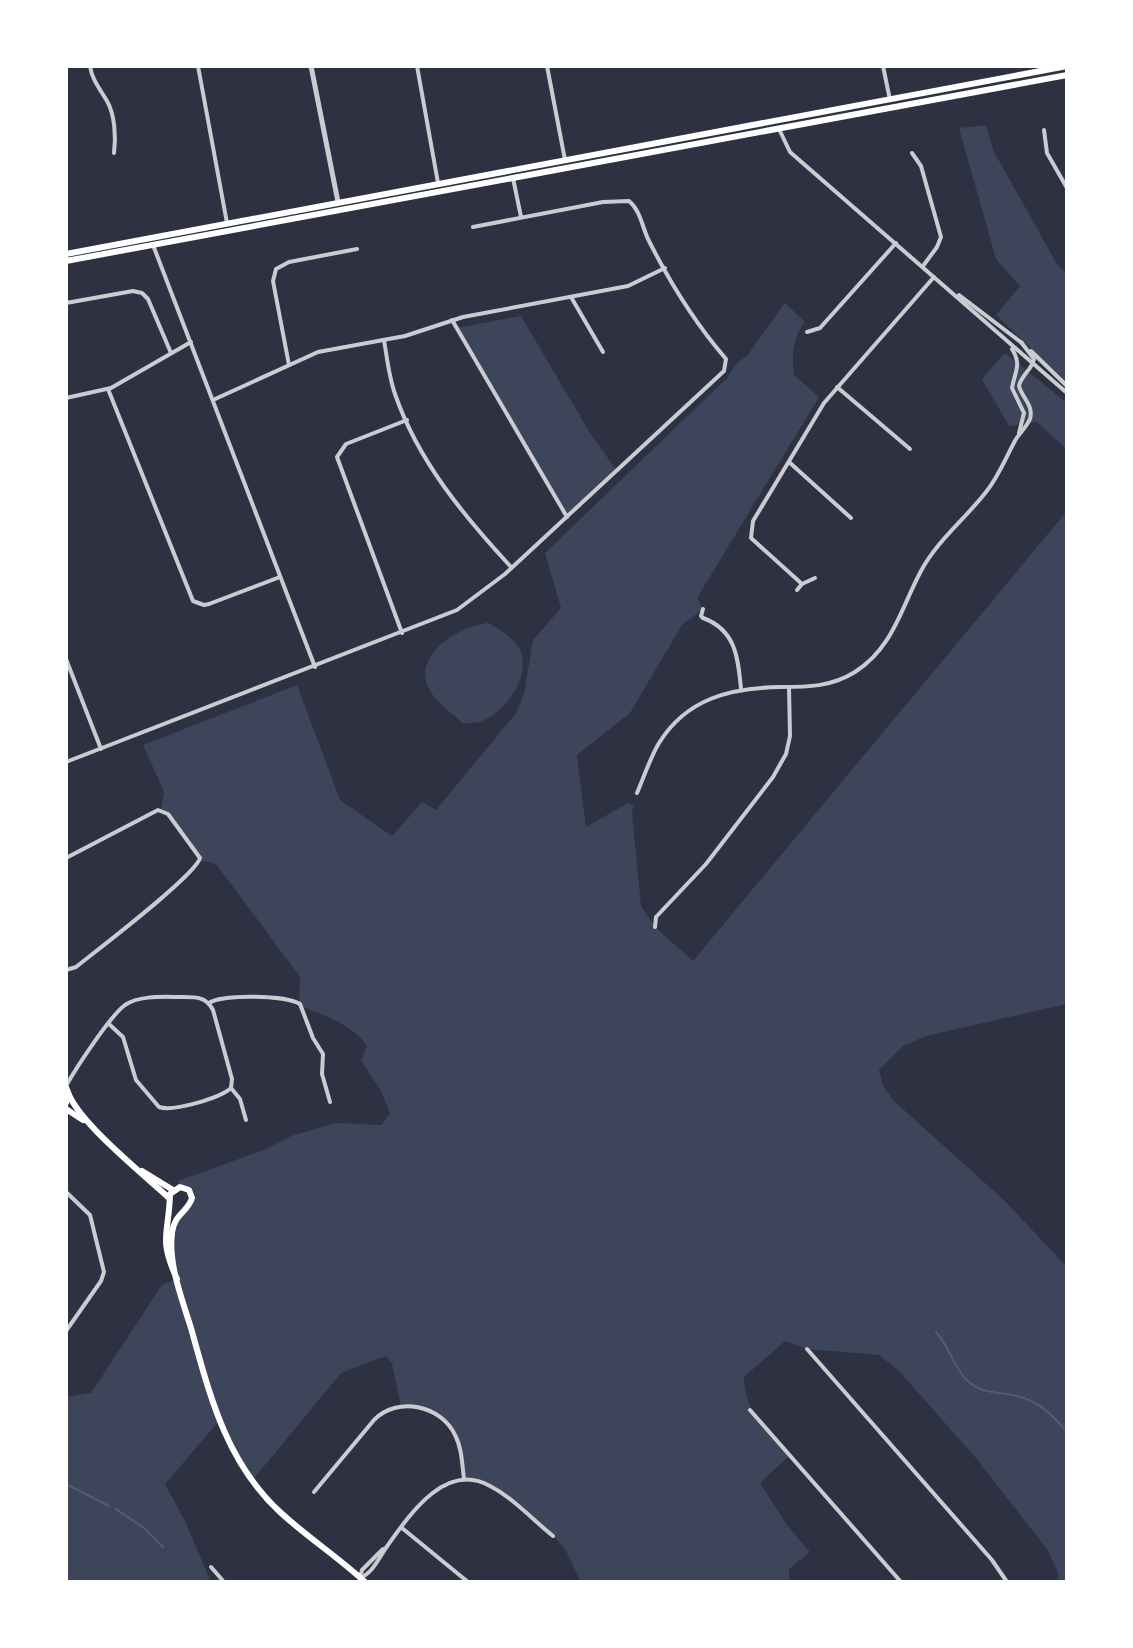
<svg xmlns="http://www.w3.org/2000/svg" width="1133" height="1648" font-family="Barlow,sans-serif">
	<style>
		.green { fill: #3c4559 }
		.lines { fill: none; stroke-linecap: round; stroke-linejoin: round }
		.stream { stroke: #4f5d75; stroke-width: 2 }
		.minor { stroke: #caccd0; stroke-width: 4 }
		.tertiary { stroke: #caccd0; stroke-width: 5 }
		.secondary { stroke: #fff; stroke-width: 6 }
	</style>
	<rect width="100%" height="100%" fill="#2d3142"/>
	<!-- green -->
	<g class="green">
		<path d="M 986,125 L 993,150 L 1058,266 L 1067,273 L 1067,383 L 996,315 L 1020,286 L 996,259 L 959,128 Z"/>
		<path d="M 785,303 L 805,322 C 792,338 792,356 794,375 L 819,397 L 697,598 L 703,609 L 682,625 L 630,713 L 577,755 L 586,827 L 628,803 L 634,805 L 632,812 L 641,906 L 655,927 L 693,961 L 1067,511 L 1067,1004 L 926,1036 L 903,1046 L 879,1070 L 883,1086 L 894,1101 L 1005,1201 L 1067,1267 L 1067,1582 L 1058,1582 L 1058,1572 L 1047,1549 L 975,1457 L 899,1371 L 879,1355 L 807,1349 L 785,1341 L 744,1377 C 746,1417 765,1427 790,1455 L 760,1483 L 787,1525 L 810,1552 L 789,1569 L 789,1582 L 581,1582 L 565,1549 L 553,1536 L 489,1485 L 464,1479 C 455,1433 454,1413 401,1406 L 392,1364 L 386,1356 L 341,1373 L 252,1481 L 218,1422 L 165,1484 L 184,1519 L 211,1582 L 66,1582 L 66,1397 L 91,1393 L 162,1285 L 177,1279 L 171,1235 L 192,1194 L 180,1187 L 178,1181 L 266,1149 L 291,1136 L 336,1123 L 381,1125 L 390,1114 L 381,1091 L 361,1060 L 367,1046 C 353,1025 325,1016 303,1007 L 299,1002 L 300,977 L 216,864 L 199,860 L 169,816 L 161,810 L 164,792 L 143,745 L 297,685 L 340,800 L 392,836 L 422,802 L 436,810 L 516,713 L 524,694 L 533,640 L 561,608 L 545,553 L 727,378 L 737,363 L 747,356 Z"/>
		<path d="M 521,316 L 590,433 L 617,471 L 567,517 L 456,328 Z"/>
		<path d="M 1005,353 L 1067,403 L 1067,450 L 1037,422 L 1009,426 L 982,379 Z"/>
		<path d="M 488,623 C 498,628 507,634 515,642 C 537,668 509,710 482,721 C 477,723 469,723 463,723 C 451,713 435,702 428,687 C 413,653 461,626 488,623 Z"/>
	</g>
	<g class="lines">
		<!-- stream -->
		<g class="stream">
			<path d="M 936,1332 C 949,1346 953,1366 966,1379 C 981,1396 1005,1391 1024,1398 C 1042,1404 1055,1418 1067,1432"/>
			<path d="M 66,1484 L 109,1506"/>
			<path d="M 116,1509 L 144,1528 L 163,1547"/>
		</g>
		<!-- minor -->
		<g class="minor">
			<path d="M 90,66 C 92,80 100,89 107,101 C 115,115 116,137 114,153"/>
			<path d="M 198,66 L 227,223"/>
			<path d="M 417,66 L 438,183"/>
			<path d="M 547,66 L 565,160"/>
			<path d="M 883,66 L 890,100"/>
			<path d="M 779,129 L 790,152 L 1067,393"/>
			<path d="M 1044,130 L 1047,153 L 1067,188"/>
			<path d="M 912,153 L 921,166 L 941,237 L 937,247 L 923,266"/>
			<path d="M 513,178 L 521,217"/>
			<path d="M 153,245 L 315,667"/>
			<path d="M 959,295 L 1022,343"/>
			<path d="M 571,297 L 603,352"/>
			<path d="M 66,303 L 133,291 L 142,293 L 148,299 L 171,353"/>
			<path d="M 452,320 L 567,517"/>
			<path d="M 807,332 L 820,328 L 896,243"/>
			<path d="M 384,340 C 387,358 389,377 395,394 C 418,461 464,516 511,567"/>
			<path d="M 1012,349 C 1022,365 1015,371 1012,388 L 1024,413 L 1019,433"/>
			<path d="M 1031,351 L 1067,386"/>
			<path d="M 289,365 L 273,281 L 276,269 L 289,262 L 357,249"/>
			<path d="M 837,387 L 910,449"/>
			<path d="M 108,389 L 193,601 L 204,605 L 209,604 L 280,577"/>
			<path d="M 66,398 L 111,388 L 191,342"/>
			<path d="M 213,400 L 318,352 L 405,336 L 463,317 L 628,286 L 665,268"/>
			<path d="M 789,462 L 851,518"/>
			<path d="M 802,584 L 751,538 L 753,521 L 824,403 L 934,277"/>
			<path d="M 797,590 L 802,584 L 815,578"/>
			<path d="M 703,609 L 701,616 L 703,618 C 736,630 738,658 741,689"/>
			<path d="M 402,633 L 337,457 L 346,444 L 407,420"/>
			<path d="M 66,659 L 101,749"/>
			<path d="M 66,762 L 457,610 L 505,574 L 724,371 L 726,359 C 695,323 669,281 648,239 C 642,226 640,210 629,201 L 603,202 L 473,227"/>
			<path d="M 637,793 C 644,777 650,758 659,743 C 687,698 731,688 780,687 C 808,687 831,687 855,672 C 893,648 901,608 921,571 C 937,541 965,519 986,492 C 999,476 1006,457 1016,439 C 1020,433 1027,426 1030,419 C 1034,405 1022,398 1019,386 C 1021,375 1032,370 1034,359 L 1021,342"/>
			<path d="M 66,858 L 158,810 L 168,814 L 200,858 C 195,876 97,950 76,967 L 66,970"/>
			<path d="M 655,927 L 656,917 L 706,864 L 773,777 L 786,754 L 790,736 L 789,687"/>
			<path d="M 209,1003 C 222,994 286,995 300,1004 L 313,1038 L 323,1054 L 322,1074 L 330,1102"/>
			<path d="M 66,1086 C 76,1068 110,1016 125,1005 C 140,995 164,997 181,997 C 195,997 206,996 213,1010 L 232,1079 L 231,1088 C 220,1098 173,1112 159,1107 L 136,1080 L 123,1037 L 109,1024"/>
			<path d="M 231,1088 L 240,1099 L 246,1120"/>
			<path d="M 66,1192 L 90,1215 L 104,1272 L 101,1281 L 66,1331"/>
			<path d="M 807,1349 L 992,1560 L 1007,1582"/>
			<path d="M 750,1410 L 901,1582"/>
			<path d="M 314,1492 L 374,1420 C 397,1396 441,1405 455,1435 C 462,1448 462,1464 464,1479"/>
			<path d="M 402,1528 L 468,1582"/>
			<path d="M 211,1567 L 224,1582"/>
			<path d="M 360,1578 C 374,1572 379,1557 388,1545 C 410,1514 446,1461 490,1486 C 513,1498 533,1520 553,1536"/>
			<path d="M 360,1578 L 362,1570 L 383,1549"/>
		</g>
		<!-- tertiary -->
		<path class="tertiary" d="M 311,66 L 338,202"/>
		<!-- secondary -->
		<g class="secondary">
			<path d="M 66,254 L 1067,66"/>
			<path d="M 66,261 L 1067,75"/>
			<path d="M 66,1087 L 69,1095 L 66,1103"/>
			<path d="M 69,1095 C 83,1126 143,1174 169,1198"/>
			<path d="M 66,1109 L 83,1120"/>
			<path d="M 142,1171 L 173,1190"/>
			<path d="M 177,1279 C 158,1237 169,1235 170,1194 L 180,1187 L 189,1190 L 192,1198 C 188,1212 174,1214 172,1233 C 168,1264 182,1299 191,1328 C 210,1396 226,1462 280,1512 C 307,1537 338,1557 365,1582"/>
		</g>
	</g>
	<!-- border -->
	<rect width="1133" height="1648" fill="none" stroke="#ffffff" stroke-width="136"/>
</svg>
